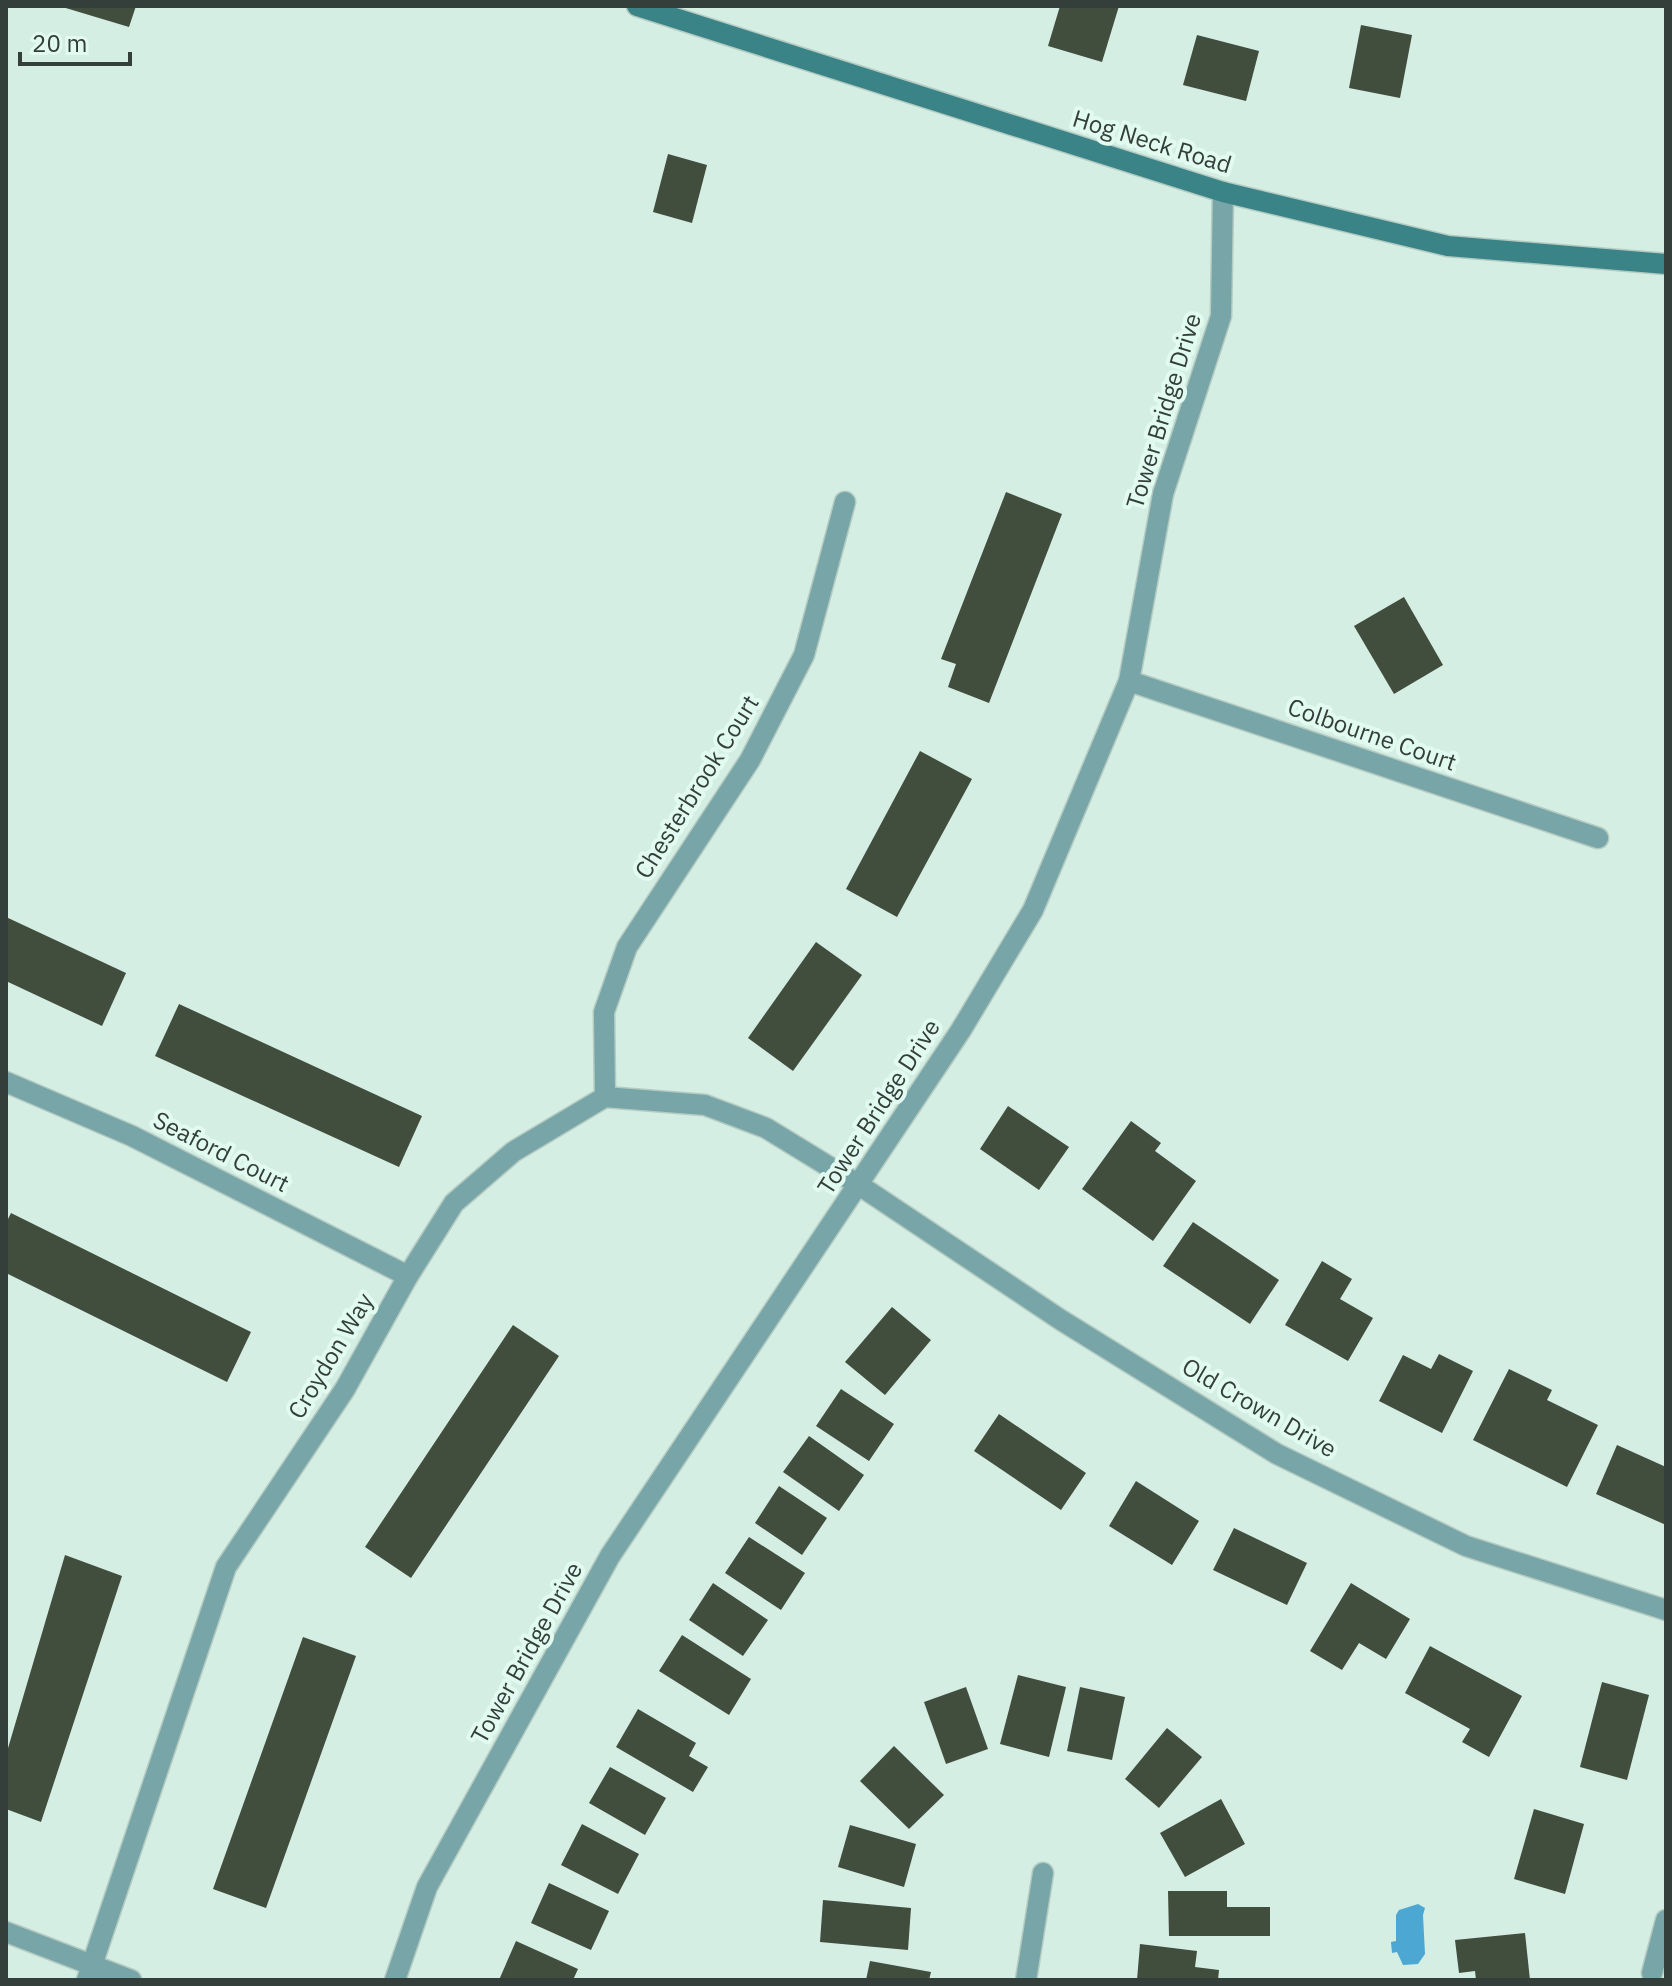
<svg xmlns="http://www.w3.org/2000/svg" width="1672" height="1986" font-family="'IBM Plex Sans',sans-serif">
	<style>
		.water { fill: #4ca7d3 }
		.building { fill: #414d3d }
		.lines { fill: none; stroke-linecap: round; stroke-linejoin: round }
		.street-casing { stroke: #b4cbc2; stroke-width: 23 }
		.secondary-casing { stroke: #b4cbc2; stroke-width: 23 }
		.street { stroke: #78a5a7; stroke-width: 20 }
		.secondary { stroke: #3a8488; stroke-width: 20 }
		.labels { text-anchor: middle; stroke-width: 8; stroke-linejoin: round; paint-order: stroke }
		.street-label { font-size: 24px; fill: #343e3b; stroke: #e1fbf1 }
	</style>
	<rect width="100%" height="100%" fill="#d4eee4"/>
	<!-- water -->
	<path class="water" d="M 1418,1904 L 1425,1908 L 1423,1915 L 1425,1954 L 1418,1964 L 1403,1965 L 1397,1952 L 1392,1953 L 1391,1942 L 1396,1941 L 1396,1915 L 1399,1910 Z"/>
	<!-- building -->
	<g class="building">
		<path d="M 59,6 L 136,6 L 129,27 Z"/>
		<path d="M 1060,6 L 1119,6 L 1102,62 L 1048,46 Z"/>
		<path d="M 1361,25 L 1412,35 L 1400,98 L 1349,88 Z"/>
		<path d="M 1197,35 L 1259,51 L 1246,101 L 1183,85 Z"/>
		<path d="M 668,154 L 707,165 L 692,223 L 653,212 Z"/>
		<path d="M 1006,492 L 1062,514 L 989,703 L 948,687 L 956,664 L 941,659 Z"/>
		<path d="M 1404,597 L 1443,665 L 1394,694 L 1354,626 Z"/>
		<path d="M 920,751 L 972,779 L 897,917 L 846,889 Z"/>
		<path d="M 6,917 L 126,973 L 102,1026 L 6,981 Z"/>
		<path d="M 816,942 L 862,975 L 793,1071 L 748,1038 Z"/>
		<path d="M 179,1004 L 422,1116 L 399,1167 L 155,1056 Z"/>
		<path d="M 1008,1106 L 1069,1147 L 1039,1190 L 980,1149 Z"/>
		<path d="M 1131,1121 L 1161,1143 L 1155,1151 L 1196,1181 L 1153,1241 L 1082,1189 Z"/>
		<path d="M 11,1213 L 251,1332 L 227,1382 L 6,1273 L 6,1223 Z"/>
		<path d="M 1193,1222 L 1279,1280 L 1250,1324 L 1163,1266 Z"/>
		<path d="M 1322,1261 L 1352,1279 L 1340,1299 L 1373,1318 L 1348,1361 L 1285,1325 Z"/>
		<path d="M 892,1307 L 931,1340 L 885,1395 L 845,1362 Z"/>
		<path d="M 513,1325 L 559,1356 L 411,1578 L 365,1547 Z"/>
		<path d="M 1439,1354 L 1473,1371 L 1442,1433 L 1379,1401 L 1403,1355 L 1431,1369 Z"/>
		<path d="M 1509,1369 L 1552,1390 L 1547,1400 L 1598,1425 L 1567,1487 L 1473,1440 Z"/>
		<path d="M 841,1389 L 894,1424 L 869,1461 L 816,1426 Z"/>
		<path d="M 999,1414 L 1086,1473 L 1061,1510 L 974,1451 Z"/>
		<path d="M 809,1436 L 864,1475 L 839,1511 L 783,1472 Z"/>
		<path d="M 1617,1445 L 1666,1467 L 1666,1525 L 1596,1494 Z"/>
		<path d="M 1136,1481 L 1199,1521 L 1172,1565 L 1109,1526 Z"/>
		<path d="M 779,1486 L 827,1518 L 802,1555 L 755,1523 Z"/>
		<path d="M 1234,1528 L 1307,1563 L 1287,1605 L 1213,1570 Z"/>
		<path d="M 749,1537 L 805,1573 L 781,1610 L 725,1573 Z"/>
		<path d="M 65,1555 L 122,1576 L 41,1822 L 6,1809 L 6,1755 Z"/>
		<path d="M 713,1583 L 768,1620 L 743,1656 L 689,1620 Z"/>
		<path d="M 1351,1583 L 1410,1619 L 1386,1659 L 1359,1643 L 1342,1670 L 1310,1651 Z"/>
		<path d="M 682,1635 L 751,1679 L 729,1715 L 659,1671 Z"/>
		<path d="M 303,1637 L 356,1656 L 266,1908 L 213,1889 Z"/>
		<path d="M 1430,1646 L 1522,1696 L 1489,1757 L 1462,1742 L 1470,1729 L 1405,1693 Z"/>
		<path d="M 1018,1675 L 1066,1687 L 1049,1757 L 1000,1744 Z"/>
		<path d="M 1602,1682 L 1649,1695 L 1627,1780 L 1580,1767 Z"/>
		<path d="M 966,1687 L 988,1749 L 946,1764 L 924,1702 Z"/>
		<path d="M 1080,1687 L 1125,1697 L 1112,1760 L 1067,1751 Z"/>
		<path d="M 638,1709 L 696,1743 L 689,1756 L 708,1767 L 693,1792 L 616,1747 Z"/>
		<path d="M 1167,1728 L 1202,1757 L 1159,1808 L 1125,1779 Z"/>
		<path d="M 894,1746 L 944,1795 L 909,1829 L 860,1781 Z"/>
		<path d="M 610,1767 L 666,1798 L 645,1835 L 589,1803 Z"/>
		<path d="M 1221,1799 L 1245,1844 L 1185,1877 L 1160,1833 Z"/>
		<path d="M 1534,1809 L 1584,1824 L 1565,1894 L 1514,1879 Z"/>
		<path d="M 582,1824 L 639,1854 L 618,1894 L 561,1865 Z"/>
		<path d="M 850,1825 L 916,1844 L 904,1887 L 838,1867 Z"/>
		<path d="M 549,1883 L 609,1911 L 591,1950 L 531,1923 Z"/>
		<path d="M 1168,1891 L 1227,1891 L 1227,1907 L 1270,1907 L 1270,1936 L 1169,1936 Z"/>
		<path d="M 823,1900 L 911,1908 L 908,1950 L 820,1942 Z"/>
		<path d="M 1525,1933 L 1530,1980 L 1476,1980 L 1475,1971 L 1459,1973 L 1455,1940 Z"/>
		<path d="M 516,1941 L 578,1969 L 573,1980 L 499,1980 Z"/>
		<path d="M 1140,1944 L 1197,1951 L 1195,1967 L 1219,1970 L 1218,1980 L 1137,1980 Z"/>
		<path d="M 870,1961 L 931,1972 L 929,1980 L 866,1980 Z"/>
	</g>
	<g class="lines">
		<!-- street casing -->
		<g class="street-casing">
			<g id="street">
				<path d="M 1129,681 L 1598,838"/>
				<path d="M 6,1082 L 132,1136 L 408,1276"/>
				<path d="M 605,1097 L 604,1012 L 627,947 L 750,760 L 804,655 L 845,502"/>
				<path d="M 6,1932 L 131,1980"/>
				<path d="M 1652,1973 L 1666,1920"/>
				<path d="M 87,1980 L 226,1567 L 345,1389 L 408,1276 L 454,1203 L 513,1152 L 605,1097 L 705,1105 L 766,1128 L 859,1185 L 1061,1320 L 1277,1454 L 1466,1546 L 1666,1610"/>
				<path d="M 395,1980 L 427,1887 L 610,1556 L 961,1030 L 1033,910 L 1129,681 L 1163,494 L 1221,316 L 1223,192"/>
				<path d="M 1026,1980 L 1043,1873"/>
			</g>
		</g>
		<!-- secondary casing -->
		<g class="secondary-casing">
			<path id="secondary" d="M 637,6 L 1223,192 L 1448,246 L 1666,264"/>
		</g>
		<!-- street -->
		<use href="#street" class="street"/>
		<!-- secondary -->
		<use href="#secondary" class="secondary"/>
	</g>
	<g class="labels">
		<!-- street labels -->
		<g class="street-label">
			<text transform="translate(1152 142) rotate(17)" y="8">Hog Neck Road</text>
			<text transform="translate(1164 411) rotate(-73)" y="8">Tower Bridge Drive</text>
			<text transform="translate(1372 735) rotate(19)" y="8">Colbourne Court</text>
			<text transform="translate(697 787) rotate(-58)" y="8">Chesterbrook Court</text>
			<text transform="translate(879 1107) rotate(-57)" y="8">Tower Bridge Drive</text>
			<text transform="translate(221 1152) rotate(27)" y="8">Seaford Court</text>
			<text transform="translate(331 1356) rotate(-59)" y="8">Croydon Way</text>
			<text transform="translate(1259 1408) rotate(30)" y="8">Old Crown Drive</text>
			<text transform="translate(527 1653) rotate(-61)" y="8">Tower Bridge Drive</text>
		</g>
	</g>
	<!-- border -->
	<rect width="1672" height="1986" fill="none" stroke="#343e3b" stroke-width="16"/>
	<!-- scale -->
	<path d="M20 52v12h110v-12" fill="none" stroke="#343e3b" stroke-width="4"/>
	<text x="32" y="52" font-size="24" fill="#343e3b" stroke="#e1fbf1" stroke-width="6" paint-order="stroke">20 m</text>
</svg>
